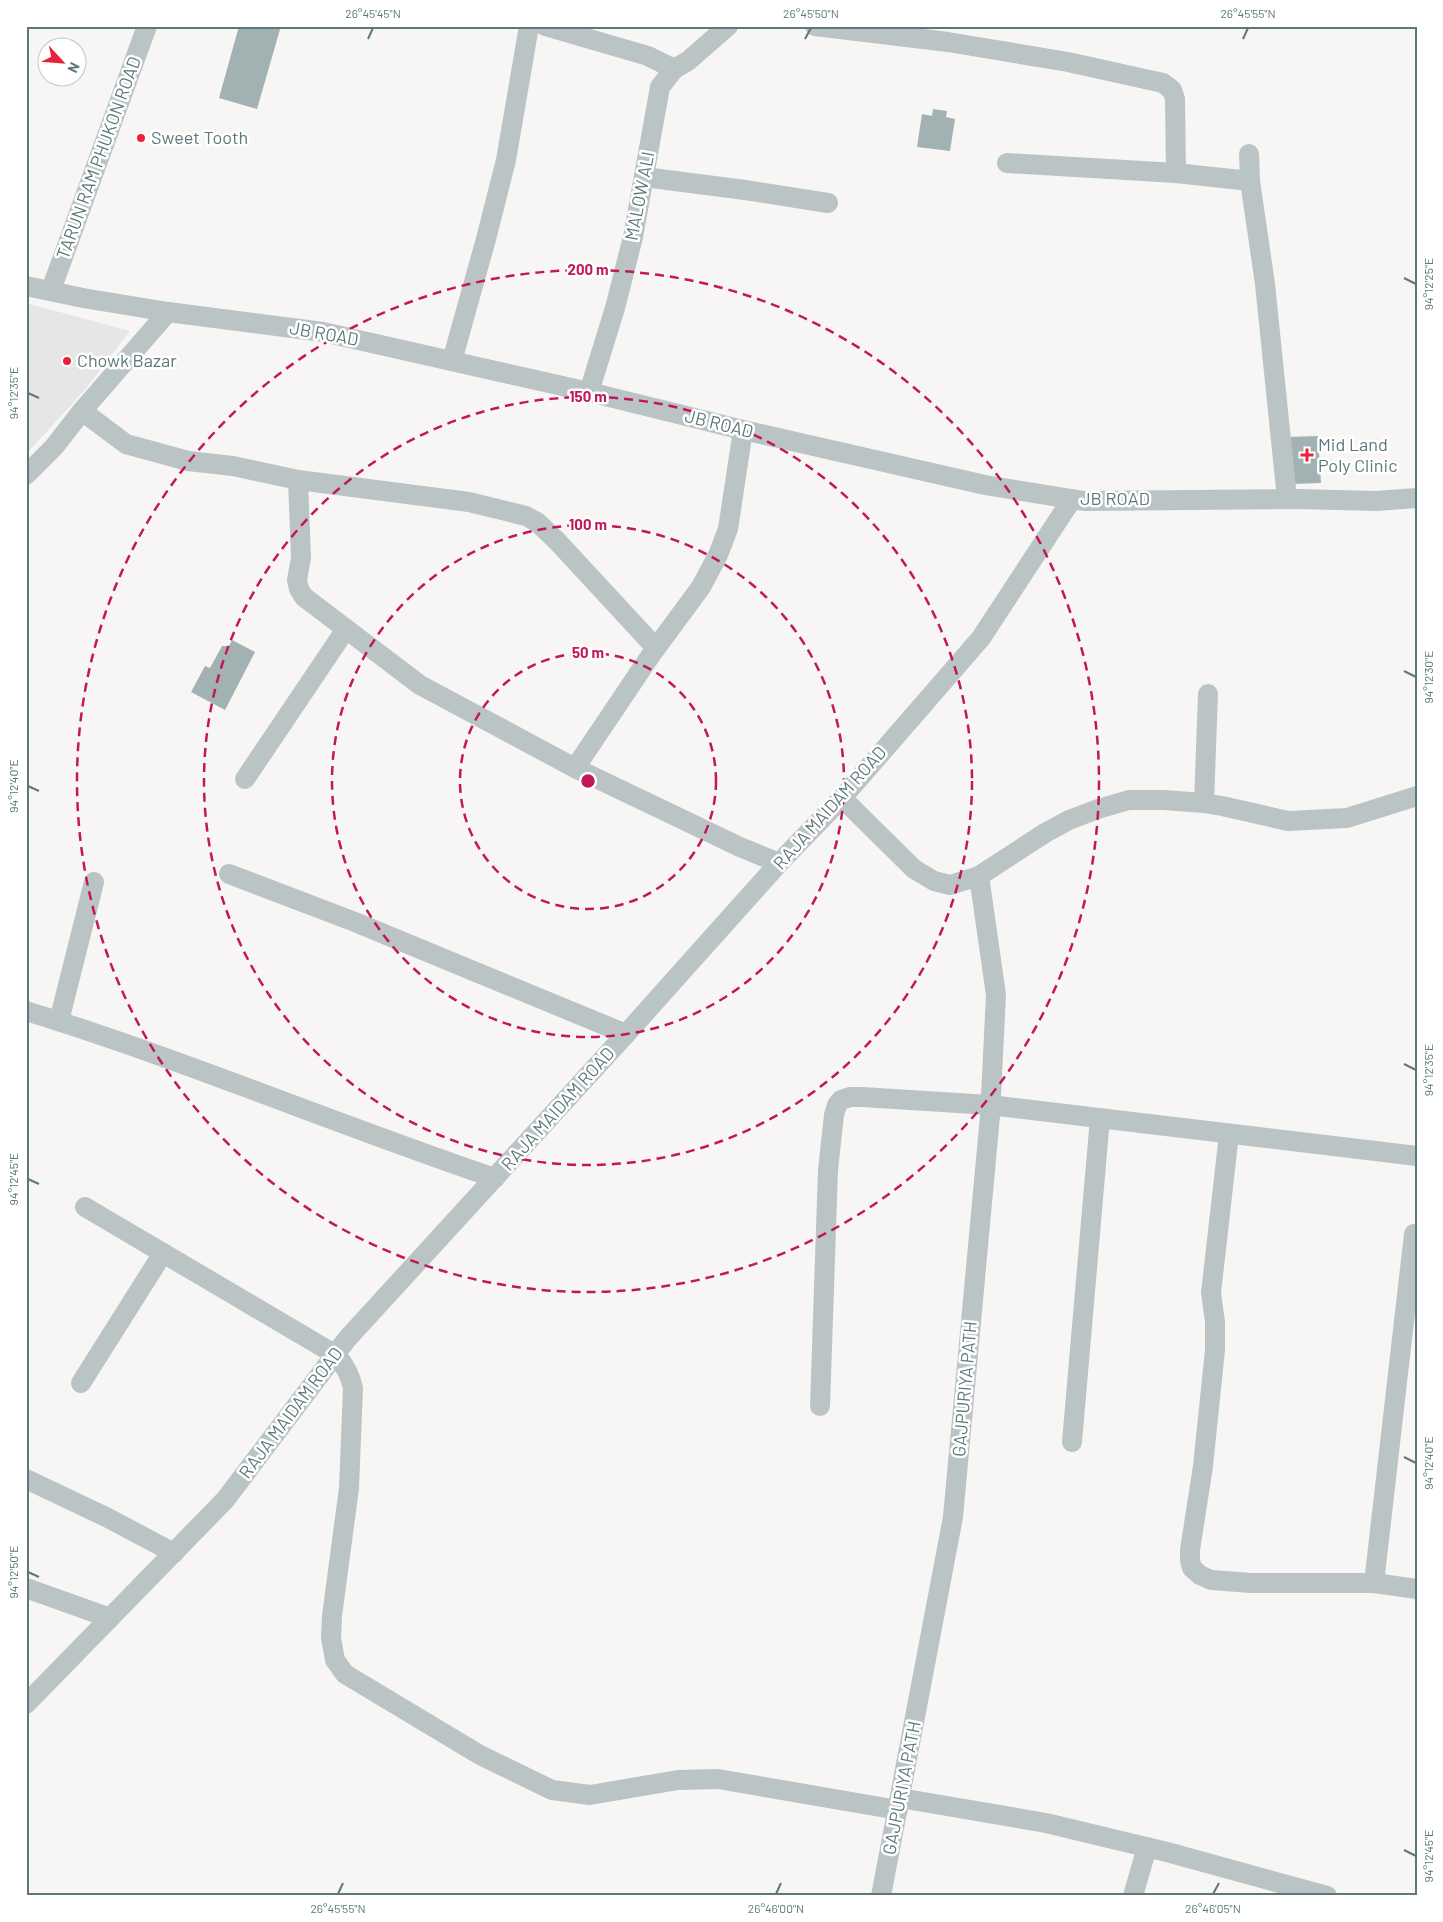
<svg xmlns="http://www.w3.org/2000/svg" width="1443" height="1922" font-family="Barlow,sans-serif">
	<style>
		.built { fill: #e5e6e5 }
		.building { fill: #a2b2b2 }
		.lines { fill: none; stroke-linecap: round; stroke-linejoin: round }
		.minor { stroke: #bbc4c5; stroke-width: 20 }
		.ticks { fill: none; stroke: #5d787a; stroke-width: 2 }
		.ring { fill: none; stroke: #c2185b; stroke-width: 2.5; stroke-dasharray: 9 6 }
		.poi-dot { fill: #ea2137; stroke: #fff; stroke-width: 2 }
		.labels { text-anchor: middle; stroke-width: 5; stroke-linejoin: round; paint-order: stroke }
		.poi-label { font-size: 18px; fill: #5d787a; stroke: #fff; text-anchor: start }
		.street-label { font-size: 18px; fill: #5d787a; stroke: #fff }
		.centre { fill: #c2185b; stroke: #fff; stroke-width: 2.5 }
		.ring-label { font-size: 15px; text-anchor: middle; font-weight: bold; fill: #c2185b; stroke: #fff; stroke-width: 5; stroke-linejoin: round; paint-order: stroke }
		.neatline { fill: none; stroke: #5d787a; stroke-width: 2 }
		.ticks-label { font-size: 12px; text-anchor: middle; fill: #5d787a }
	</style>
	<rect width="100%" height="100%" fill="#f7f6f4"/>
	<!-- built -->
	<path class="built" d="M 26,303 L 130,331 L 84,391 L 26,454 Z"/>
	<!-- building -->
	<g class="building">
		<path d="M 239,26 L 281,26 L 257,109 L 219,98 Z"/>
		<path d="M 933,109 L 947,111 L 946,117 L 955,119 L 950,151 L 917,147 L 922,114 L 932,116 Z"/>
		<path d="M 1318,436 L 1321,483 L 1291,484 L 1288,437 Z"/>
		<path d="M 232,640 L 255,652 L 225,710 L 191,692 L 205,666 L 210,668 L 222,646 L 229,646 Z"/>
	</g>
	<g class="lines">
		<!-- minor -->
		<g class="minor">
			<path d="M 545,26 L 648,56 L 674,69"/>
			<path d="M 815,26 L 948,42 L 1068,62 L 1163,83 L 1172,90 L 1175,99 L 1176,173"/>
			<path d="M 1249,154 L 1250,181 L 1265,284 L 1287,499"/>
			<path d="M 1007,163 L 1176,173 L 1250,181"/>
			<path d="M 644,177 L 745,190 L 828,203"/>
			<path d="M 26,286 L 83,298 L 168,312 L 323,332 L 589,392 L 743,430 L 985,485 L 1084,501 L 1298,499 L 1376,501 L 1417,498"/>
			<path d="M 51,290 L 147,26"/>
			<path d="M 452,361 L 486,239 L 506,160 L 529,26"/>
			<path d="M 589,392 L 615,308 L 633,237 L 660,87 L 674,69 L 688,61 L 728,26"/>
			<path d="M 82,411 L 126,444 L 188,461 L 233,466 L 298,480 L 469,502 L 526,516 L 537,522 L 557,541 L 656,648"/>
			<path d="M 26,475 L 54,447 L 82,411 L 168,312"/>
			<path d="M 298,480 L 301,558 L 297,580 L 299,589 L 304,597 L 420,685 L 575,768 L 740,847 L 779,863"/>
			<path d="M 575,768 L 653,652 L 701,587 L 718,555 L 728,529 L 743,430"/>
			<path d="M 245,779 L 346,629"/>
			<path d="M 842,798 L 914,869 L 934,881 L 950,885 L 979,876 L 1045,833 L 1069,820 L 1098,809 L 1129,800 L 1164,800 L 1204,803 L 1222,806 L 1288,821 L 1347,818 L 1417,796"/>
			<path d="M 1204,803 L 1208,694"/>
			<path d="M 229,874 L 355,922 L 626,1034"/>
			<path d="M 26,1011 C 185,1060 338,1125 495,1178"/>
			<path d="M 59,1021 L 94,882"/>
			<path d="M 1229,1134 L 1211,1293 L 1215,1322 L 1215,1350 L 1203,1466 L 1190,1550 L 1190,1560 L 1192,1568 L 1200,1575 L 1211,1580 L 1251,1583 L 1374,1583 L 1417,1589"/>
			<path d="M 85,1207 L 336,1355 C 345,1365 350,1374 353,1388 L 349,1488 L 332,1616 L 331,1638 L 335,1660 L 345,1674 L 480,1755 L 552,1790 L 590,1795 L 678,1780 L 718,1779 L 898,1810"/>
			<path d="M 81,1383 L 163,1253"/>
			<path d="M 820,1406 L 828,1170 L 834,1115 L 837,1105 L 841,1100 L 850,1097 L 862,1097 L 990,1105 L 1417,1156"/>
			<path d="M 1072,1442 L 1100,1118"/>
			<path d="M 26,1479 L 106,1517 L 174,1553"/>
			<path d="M 1374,1583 L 1414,1234"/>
			<path d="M 26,1588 L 110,1618"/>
			<path d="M 26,1704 L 225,1500 L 347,1339 L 626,1034 L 779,863 L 842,798 L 981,638 L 1072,499"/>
			<path d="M 900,1798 L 1046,1823 L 1167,1852 L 1327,1896"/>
			<path d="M 881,1896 L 953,1517 L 990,1116 L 996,995 L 979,876"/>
			<path d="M 1133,1896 L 1147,1847"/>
		</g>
	</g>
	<!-- ticks -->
	<path class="ticks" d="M 368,39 L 373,28M 805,39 L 811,28M 1243,39 L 1248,28M 1404,278 L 1416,284M 28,393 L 39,398M 1404,671 L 1416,677M 28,786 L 39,791M 1404,1064 L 1416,1070M 28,1179 L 39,1184M 1404,1457 L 1416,1463M 28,1572 L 39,1577M 1404,1850 L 1416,1856M 338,1894 L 343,1883M 776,1894 L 781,1883M 1213,1894 L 1219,1883"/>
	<!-- distance rings -->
	<g class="ring">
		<circle cx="588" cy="781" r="128"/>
		<circle cx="588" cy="781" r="256"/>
		<circle cx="588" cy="781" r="384"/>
		<circle cx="588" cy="781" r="511"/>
	</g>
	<!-- markers -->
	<g class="poi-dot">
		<circle cx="141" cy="138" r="5"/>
		<circle cx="67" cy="361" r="5"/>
		<path d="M1304.5 447.5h5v5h5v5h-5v5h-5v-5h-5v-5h5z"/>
	</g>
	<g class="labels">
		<!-- poi labels -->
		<g class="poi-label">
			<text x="151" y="144">Sweet Tooth</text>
			<text x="77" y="367">Chowk Bazar</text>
			<text x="1318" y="451">Mid Land<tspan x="1318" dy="21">Poly Clinic</tspan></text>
		</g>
		<!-- street labels -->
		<g class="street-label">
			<text transform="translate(99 158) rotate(-70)" y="6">TARUN RAM PHUKON ROAD</text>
			<text transform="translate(640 196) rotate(-79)" y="6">MALOW ALI</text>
			<text transform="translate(324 334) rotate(10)" y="6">JB ROAD</text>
			<text transform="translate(719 424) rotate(14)" y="6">JB ROAD</text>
			<text x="1115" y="505">JB ROAD</text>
			<text transform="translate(830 808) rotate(-48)" y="6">RAJA MAIDAM ROAD</text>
			<text transform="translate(558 1109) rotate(-48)" y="6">RAJA MAIDAM ROAD</text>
			<text transform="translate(965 1389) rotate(-85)" y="6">GAJPURIYA PATH</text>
			<text transform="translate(291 1413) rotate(-53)" y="6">RAJA MAIDAM ROAD</text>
			<text transform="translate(902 1788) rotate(-79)" y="6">GAJPURIYA PATH</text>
		</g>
	</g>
	<circle cx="588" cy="781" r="8" class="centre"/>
	<g class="ring-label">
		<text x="588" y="275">200 m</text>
		<text x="588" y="402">150 m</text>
		<text x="588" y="530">100 m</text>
		<text x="588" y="658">50 m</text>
	</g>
	<!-- border -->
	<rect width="1443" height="1922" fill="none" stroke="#ffffff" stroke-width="55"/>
	<!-- north arrow -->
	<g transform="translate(62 62) rotate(116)"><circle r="24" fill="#ffffff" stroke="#bec9ca"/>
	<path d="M0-4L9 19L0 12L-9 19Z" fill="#ea2137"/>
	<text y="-8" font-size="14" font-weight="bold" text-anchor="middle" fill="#5d787a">N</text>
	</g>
	<rect x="28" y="28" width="1388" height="1866" class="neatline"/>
	<g class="ticks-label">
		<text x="373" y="18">26°45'45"N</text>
		<text x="811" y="18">26°45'50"N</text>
		<text x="1248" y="18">26°45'55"N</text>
		<text transform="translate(1429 284) rotate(-90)" y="4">94°12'25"E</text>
		<text transform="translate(14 393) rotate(-90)" y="4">94°12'35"E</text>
		<text transform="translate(1429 677) rotate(-90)" y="4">94°12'30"E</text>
		<text transform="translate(14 786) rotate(-90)" y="4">94°12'40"E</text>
		<text transform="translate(1429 1070) rotate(-90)" y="4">94°12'35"E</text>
		<text transform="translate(14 1179) rotate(-90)" y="4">94°12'45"E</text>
		<text transform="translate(1429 1463) rotate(-90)" y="4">94°12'40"E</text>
		<text transform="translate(14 1572) rotate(-90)" y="4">94°12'50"E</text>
		<text transform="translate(1429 1856) rotate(-90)" y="4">94°12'45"E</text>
		<text x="338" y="1913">26°45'55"N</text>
		<text x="776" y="1913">26°46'00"N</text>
		<text x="1213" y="1913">26°46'05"N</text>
	</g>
</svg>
